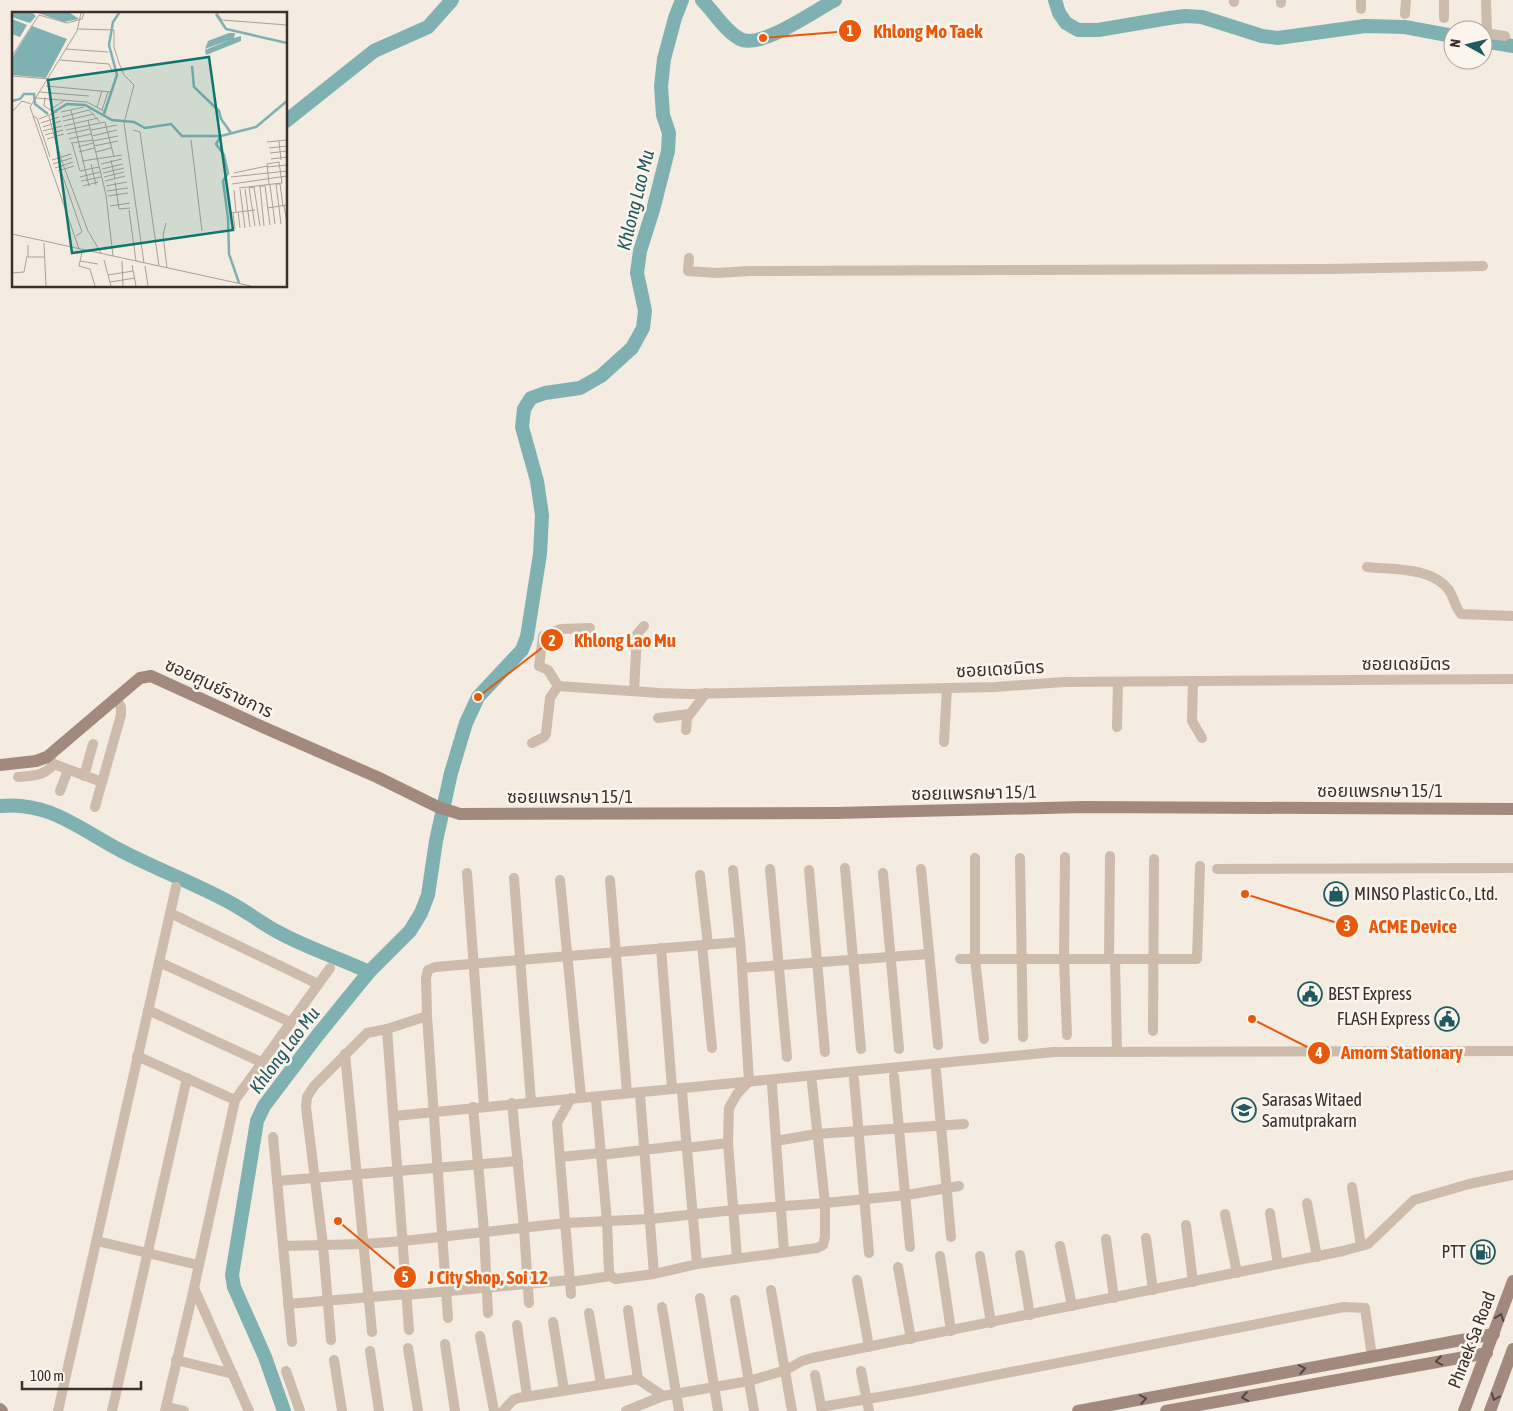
<svg xmlns="http://www.w3.org/2000/svg" width="1513" height="1411" font-family="'Asap Condensed','Noto Sans Thai',sans-serif">
	<style>
		.lines { fill: none; stroke-linecap: round; stroke-linejoin: round }
		.river { stroke: #7fb0b2; stroke-width: 14 }
		.street { stroke: #cdbbac; stroke-width: 10 }
		.secondary { stroke: #a18a7d; stroke-width: 12 }
		.oneway { stroke: #544640 }
		.labels { text-anchor: middle; stroke-width: 5; stroke-linejoin: round; paint-order: stroke }
		.street-label { font-size: 18px; fill: #3b302b; stroke: #fbf5ee }
		.poi-label { font-size: 18px; fill: #3b302b; stroke: #fbf5ee; text-anchor: start }
		.water-label { font-size: 19px; font-style: italic; fill: #1f5a5e; stroke: #fbf5ee }
		.inset-river { fill: none; stroke: #7fb0b2; stroke-width: 2.5 }
		.inset-road { fill: none; stroke: #aaa098; stroke-width: 1 }
		.view { fill: #0f766e; fill-opacity: 0.15; stroke: #0f766e; stroke-width: 2.5 }
		.inset-edge { fill: none; stroke: #3b302b; stroke-width: 2.5 }
		.leader { fill: none; stroke: #e8590c; stroke-width: 2 }
		.callout-dot { fill: #e8590c; stroke: #fbf5ee; stroke-width: 2 }
		.mark-label { font-size: 15px; text-anchor: middle; font-weight: bold; fill: #fff }
		.callout-label { font-size: 19px; text-anchor: middle; font-weight: bold; fill: #e8590c; stroke: #fbf5ee; stroke-width: 5; stroke-linejoin: round; paint-order: stroke }
	</style>
	<rect width="100%" height="100%" fill="#f4ebe1"/>
	<g class="lines">
		<!-- river -->
		<g class="river">
			<path d="M 702,0 C 714,12 725,31 740,39 C 760,50 815,10 835,0"/>
			<path d="M 1055,0 L 1059,13 L 1066,23 L 1078,30 L 1098,30 L 1169,18 L 1185,16 L 1202,17 L 1262,36 L 1278,38 L 1365,26 L 1405,27 L 1453,36"/>
			<path d="M 1483,41 L 1513,46"/>
			<path d="M 286,121 L 374,51 L 428,27 L 452,0"/>
			<path d="M 0,806 C 47,801 77,827 116,848 C 153,868 192,882 229,902 C 246,911 261,923 278,932 C 307,948 339,958 369,972"/>
			<path d="M 284,1411 L 265,1357 L 234,1287 L 232,1275 L 257,1121 L 264,1106 L 317,1036 L 369,972 L 410,931 L 421,913 L 428,895 L 436,841 L 451,773 L 466,723 L 478,697 L 522,650 L 527,637 L 540,554 L 542,515 L 537,481 L 522,427 L 524,409 L 531,398 L 545,393 L 580,388 L 601,376 L 632,348 L 643,328 L 645,311 L 637,273 L 640,251 L 653,210 L 668,151 L 669,133 L 663,115 L 661,86 L 664,59 L 675,18 L 682,0"/>
		</g>
		<!-- street -->
		<g class="street">
			<path d="M 1486,0 L 1487,32 L 1491,34 L 1505,36"/>
			<path d="M 1234,2 L 1234,0"/>
			<path d="M 1281,3 L 1281,0"/>
			<path d="M 1361,9 L 1361,0"/>
			<path d="M 1405,14 L 1406,0"/>
			<path d="M 1444,18 L 1444,0"/>
			<path d="M 689,258 L 688,271 L 717,273 L 749,271 L 1327,269 L 1483,266"/>
			<path d="M 1367,567 C 1393,570 1431,567 1448,589 C 1454,596 1454,606 1461,614 L 1513,616"/>
			<path d="M 1193,682 L 1192,721 L 1202,738"/>
			<path d="M 558,686 L 548,670 L 539,666 L 543,636 L 561,629 L 590,628"/>
			<path d="M 634,691 L 637,634 L 644,626"/>
			<path d="M 658,718 L 689,714"/>
			<path d="M 1117,727 L 1118,682"/>
			<path d="M 686,730 L 687,718 L 706,693"/>
			<path d="M 944,742 L 947,688"/>
			<path d="M 532,743 L 544,737 L 546,734 L 550,698 L 558,686 L 659,693 L 689,694 L 995,687 L 1064,682 L 1513,679"/>
			<path d="M 47,757 L 54,764 L 102,782"/>
			<path d="M 84,776 L 93,744"/>
			<path d="M 18,777 C 34,775 43,777 54,764"/>
			<path d="M 60,791 L 68,770"/>
			<path d="M 95,807 L 121,715 L 121,707 L 115,698"/>
			<path d="M 1065,857 L 1064,959 L 1067,1035"/>
			<path d="M 975,858 L 975,959 L 984,1039"/>
			<path d="M 1020,858 L 1023,1037"/>
			<path d="M 845,868 L 861,1049"/>
			<path d="M 770,869 L 787,1057"/>
			<path d="M 921,869 L 938,1045"/>
			<path d="M 1217,869 L 1513,868"/>
			<path d="M 733,870 L 741,951 L 749,1081 L 737,1094 L 729,1108 L 728,1143 L 737,1258"/>
			<path d="M 809,870 L 825,1052"/>
			<path d="M 467,873 L 484,1106"/>
			<path d="M 883,873 L 899,1049"/>
			<path d="M 700,875 L 708,945"/>
			<path d="M 514,878 L 531,1102"/>
			<path d="M 560,880 L 581,1097"/>
			<path d="M 610,880 L 627,1093"/>
			<path d="M 170,913 L 318,984"/>
			<path d="M 702,945 L 712,1048"/>
			<path d="M 661,948 L 672,1088"/>
			<path d="M 960,959 L 1197,959 L 1200,866"/>
			<path d="M 1109,959 L 1110,856"/>
			<path d="M 1115,959 L 1117,1052"/>
			<path d="M 159,962 L 290,1022"/>
			<path d="M 742,968 L 929,954"/>
			<path d="M 148,1010 L 261,1062"/>
			<path d="M 387,1029 L 409,1330"/>
			<path d="M 1153,1031 L 1154,859"/>
			<path d="M 345,1054 L 372,1332"/>
			<path d="M 137,1056 L 235,1100"/>
			<path d="M 936,1071 L 951,1237"/>
			<path d="M 894,1076 L 910,1247"/>
			<path d="M 854,1079 L 869,1253"/>
			<path d="M 772,1085 L 784,1252"/>
			<path d="M 682,1092 L 697,1264"/>
			<path d="M 640,1095 L 654,1274"/>
			<path d="M 571,1098 L 557,1123 L 571,1294"/>
			<path d="M 596,1100 L 607,1221 L 609,1272 L 611,1276"/>
			<path d="M 512,1103 L 524,1228 L 529,1303"/>
			<path d="M 473,1107 L 484,1231 L 488,1313"/>
			<path d="M 394,1116 L 1054,1052 L 1513,1051"/>
			<path d="M 273,1137 L 292,1342"/>
			<path d="M 776,1141 L 816,1134 L 964,1124"/>
			<path d="M 686,1148 L 728,1143"/>
			<path d="M 601,1155 L 686,1145"/>
			<path d="M 560,1157 L 601,1153"/>
			<path d="M 277,1181 L 518,1161"/>
			<path d="M 1352,1187 L 1361,1246"/>
			<path d="M 1307,1203 L 1317,1257"/>
			<path d="M 1270,1213 L 1278,1264"/>
			<path d="M 1225,1214 L 1237,1273"/>
			<path d="M 1186,1225 L 1193,1282"/>
			<path d="M 1146,1238 L 1153,1290"/>
			<path d="M 1106,1239 L 1114,1298"/>
			<path d="M 97,1241 L 198,1265"/>
			<path d="M 283,1246 L 364,1244 L 403,1241 L 566,1223 L 650,1219 L 734,1210 L 825,1203 L 907,1195 L 959,1186"/>
			<path d="M 1060,1246 L 1072,1306"/>
			<path d="M 1020,1255 L 1030,1315"/>
			<path d="M 940,1256 L 951,1331"/>
			<path d="M 980,1256 L 991,1323"/>
			<path d="M 898,1267 L 911,1339"/>
			<path d="M 857,1280 L 869,1347"/>
			<path d="M 570,1282 L 611,1276 L 615,1279 L 654,1274 L 697,1264 L 817,1248 L 823,1245 L 825,1237 L 825,1203 L 812,1083"/>
			<path d="M 194,1288 L 249,1411"/>
			<path d="M 771,1290 L 792,1411"/>
			<path d="M 407,1295 L 570,1280"/>
			<path d="M 700,1298 L 718,1411"/>
			<path d="M 735,1300 L 754,1411"/>
			<path d="M 288,1304 L 407,1294"/>
			<path d="M 662,1307 L 679,1411"/>
			<path d="M 628,1310 L 638,1379"/>
			<path d="M 589,1313 L 601,1384"/>
			<path d="M 448,1318 L 427,1016 L 426,978 L 428,970 L 435,967 L 740,942"/>
			<path d="M 553,1322 L 564,1390"/>
			<path d="M 517,1325 L 527,1396"/>
			<path d="M 480,1336 L 494,1411"/>
			<path d="M 331,1340 L 323,1245 L 306,1107 L 307,1097 L 314,1086 L 367,1033 L 387,1029 L 427,1016"/>
			<path d="M 445,1344 L 455,1411"/>
			<path d="M 408,1348 L 418,1411"/>
			<path d="M 370,1351 L 379,1411"/>
			<path d="M 176,1360 L 233,1374"/>
			<path d="M 334,1360 L 342,1411"/>
			<path d="M 286,1371 L 300,1411"/>
			<path d="M 861,1371 L 869,1411"/>
			<path d="M 815,1375 L 822,1411"/>
			<path d="M 166,1407 L 184,1411"/>
			<path d="M 821,1407 L 914,1391 L 1344,1307 L 1365,1308 L 1372,1357"/>
			<path d="M 58,1411 L 176,887"/>
			<path d="M 112,1411 L 187,1078"/>
			<path d="M 165,1411 L 194,1288 L 235,1100 L 330,968"/>
			<path d="M 503,1411 L 513,1400 L 518,1398 L 638,1379 L 663,1396"/>
			<path d="M 626,1411 L 663,1396 L 749,1381 L 786,1370 L 802,1361 L 812,1358 L 1343,1251 L 1368,1244 L 1414,1200 L 1469,1184 L 1513,1175"/>
		</g>
		<!-- secondary -->
		<g class="secondary">
			<path d="M 0,765 L 36,761 L 47,757 L 134,683 L 140,678 L 151,676 L 265,728 L 377,777 L 438,807 L 460,814 L 836,813 L 1084,807 L 1513,809"/>
			<path d="M 0,1409 L 2,1411"/>
			<path d="M 1078,1411 L 1494,1334"/>
			<path d="M 1166,1411 L 1487,1353"/>
			<path d="M 1464,1411 L 1513,1281"/>
			<path d="M 1490,1411 L 1513,1349"/>
		</g>
	</g>
	<!-- one-way arrows -->
	<defs><path id="oneway-chevron" d="M-2-3.5L2.5 0L-2 3.5" fill="none" stroke-width="1.6" stroke-linecap="round" stroke-linejoin="round" transform="scale(1.25)"/></defs>
	<g class="oneway">
		<use href="#oneway-chevron" transform="translate(1500 1317) rotate(-70)"/>
		<use href="#oneway-chevron" transform="translate(1439 1361) rotate(170)"/>
		<use href="#oneway-chevron" transform="translate(1302 1369) rotate(-10)"/>
		<use href="#oneway-chevron" transform="translate(1245 1397) rotate(170)"/>
		<use href="#oneway-chevron" transform="translate(1495 1397) rotate(111)"/>
		<use href="#oneway-chevron" transform="translate(1143 1399) rotate(-11)"/>
	</g>
	<!-- icons -->
	<defs>
		<g id="shop-ring" transform="scale(1.25)"><circle r="9.5" fill="#fbf5ee" stroke="#1f5a5e" stroke-width="1.5"/><path d="M-5-2.5h2.3a2.7 3.5 0 0 1 5.4 0H5L5.5 6h-11ZM-1.5-2.5h3a1.5 2.3 0 0 0-3 0Z" fill="#1f5a5e"/></g>
		<g id="civic-ring" transform="scale(1.25)"><circle r="9.5" fill="#fbf5ee" stroke="#1f5a5e" stroke-width="1.5"/><path d="M-.6-6.5H3V-4.5H.6V-3L4-1V1h2V6H-6V1h2V-1L-.6-3ZM-1.2 2.5V6h2.4V2.5Z" fill="#1f5a5e"/></g>
		<g id="school-ring" transform="scale(1.25)"><circle r="9.5" fill="#fbf5ee" stroke="#1f5a5e" stroke-width="1.5"/><path d="M0-5L7-2L0 1L-7-2ZM-4 1L0 2.5L4 1V4Q0 6-4 4Z" fill="#1f5a5e"/></g>
		<g id="fuel-ring" transform="scale(1.25)"><circle r="9.5" fill="#fbf5ee" stroke="#1f5a5e" stroke-width="1.5"/><path d="M-5.5-6h7V0h2V4h1.3V-2.5L3-4.5l.8-.8L6-3V5H2.5V1h-1V6h-7ZM-4.2-4.7v3.2H.2V-4.7Z" fill="#1f5a5e"/></g>
	</defs>
	<g fill-rule="evenodd">
		<use href="#shop-ring" x="1336" y="894"/>
		<use href="#civic-ring" x="1310" y="994"/>
		<use href="#civic-ring" x="1447" y="1019"/>
		<use href="#school-ring" x="1244" y="1110"/>
		<use href="#fuel-ring" x="1483" y="1252"/>
	</g>
	<g class="labels">
		<!-- street labels -->
		<g class="street-label">
			<text x="1406" y="670">ซอยเดชมิตร</text>
			<text transform="translate(1000 669) rotate(-3)" y="6">ซอยเดชมิตร</text>
			<text transform="translate(219 688) rotate(25)" y="6">ซอยศูนย์ราชการ</text>
			<text x="1380" y="797">ซอยแพรกษา 15/1</text>
			<text transform="translate(974 793) rotate(-1)" y="6">ซอยแพรกษา 15/1</text>
			<text x="570" y="803">ซอยแพรกษา 15/1</text>
			<text transform="translate(1472 1340) rotate(-69)" y="6">Phraek Sa Road</text>
		</g>
		<!-- poi labels -->
		<g class="poi-label">
			<text x="1354" y="900">MINSO Plastic Co., Ltd.</text>
			<text x="1328" y="1000">BEST Express</text>
			<text x="1430" y="1025" text-anchor="end">FLASH Express</text>
			<text x="1262" y="1106">Sarasas Witaed<tspan x="1262" dy="21">Samutprakarn</tspan></text>
			<text x="1466" y="1258" text-anchor="end">PTT</text>
		</g>
		<!-- water labels -->
		<g class="water-label">
			<text transform="translate(635 200) rotate(-76)" y="7">Khlong Lao Mu</text>
			<text transform="translate(284 1050) rotate(-53)" y="7">Khlong Lao Mu</text>
		</g>
	</g>
	<!-- overview -->
	<g transform="translate(12 12)">
		<rect width="275" height="275" fill="#f4ebe1"/>
		<path d="M 0,1 L 20,1 L 24,4 L 18,11 L 0,5 ZM 26,1 L 58,1 L 67,7 L 52,10 ZM 0,7 L 15,13 L 8,25 L 0,22 ZM 20,14 L 55,27 L 34,66 L 0,63 L 0,46 ZM 217,21 L 223,21 L 222,26 L 229,24 L 229,29 L 194,43 L 193,38 L 220,27 L 193,37 L 196,29 Z" fill="#7fb0b2"/>
		<path class="inset-river" d="M 204,2 L 214,17 L 275,31M 180,54 L 182,75 L 207,99 L 209,107 L 219,121M 0,89 L 8,87 L 12,82 L 22,82 L 23,92 L 36,102M 42,100 L 55,92 L 73,93 L 100,108 L 122,110 L 133,116 L 159,112 L 170,124 L 209,124 L 244,115 L 275,89M 92,102 L 105,63 L 97,33 L 101,10 L 107,1M 209,124 L 204,132 L 212,143 L 216,161 L 211,169 L 216,206 L 217,242 L 227,271"/>
		<path class="inset-road" d="M 205,1 L 210,8 L 275,13M 66,17 L 102,18 L 102,35 L 107,51 L 112,63 L 122,73 L 112,111 L 132,251M 53,37 L 96,40M 0,44 L 27,3 L 55,11 L 70,7 L 72,1M 48,48 L 97,52 L 100,59M 0,64 L 37,67M 34,74 L 99,80M 27,80 L 77,84M 33,85 L 32,94 L 40,99M 24,86 L 75,90 L 92,99M 85,95 L 90,79M 38,98 L 53,88M 59,98 L 77,174M 90,98 L 96,80M 0,100 L 10,89 L 19,92M 49,100 L 72,95M 21,104 L 25,106 L 38,145M 37,104 L 46,139 L 76,219 L 89,241M 50,105 L 77,98 L 88,110M 27,107 L 45,100M 76,108 L 94,183 L 101,244M 51,109 L 82,102M 29,111 L 47,105M 52,114 L 86,106M 31,115 L 49,109M 54,118 L 93,110 L 102,145M 79,118 L 105,113M 121,118 L 128,120 L 147,254M 31,119 L 50,114M 55,122 L 78,117M 33,123 L 51,118M 80,124 L 105,118M 43,125 L 48,143M 35,127 L 52,122M 57,127 L 79,122M 179,128 L 190,219M 81,129 L 106,124M 267,129 L 269,148M 255,130 L 275,128M 59,131 L 81,128M 60,131 L 68,159 L 87,155M 82,134 L 106,129M 66,135 L 81,131M 257,136 L 275,134M 67,140 L 82,136M 84,140 L 99,136M 258,141 L 275,139M 259,147 L 275,145M 40,148 L 59,142M 99,148 L 103,167M 70,149 L 110,143M 41,152 L 60,146M 79,152 L 84,173M 89,152 L 110,147M 255,155 L 275,153M 43,156 L 61,150M 90,157 L 111,152M 46,159 L 62,154M 91,161 L 112,156M 222,161 L 255,154M 50,162 L 70,220 L 64,224M 68,165 L 88,160M 92,165 L 112,160M 219,165 L 275,159M 69,169 L 89,165M 93,169 L 113,164M 103,170 L 107,197 L 118,196M 220,172 L 275,164M 258,173 L 263,212M 71,174 L 86,170M 94,174 L 115,170M 227,176 L 270,171 L 267,150 L 255,152 L 257,172M 228,177 L 233,216M 233,177 L 238,215M 222,178 L 224,200M 95,179 L 116,176M 96,184 L 116,181M 98,194 L 118,191M 272,194 L 275,211M 255,196 L 275,193M 117,198 L 124,249M 226,200 L 228,216M 218,201 L 243,198M 221,201 L 223,217M 154,211 L 151,223 L 155,256M 269,212 L 264,172 L 268,172 L 271,194M 243,214 L 237,176 L 242,175 L 248,214M 252,214 L 248,174 L 253,174 L 258,213M 0,222 L 239,274M 32,231 L 34,274M 16,233 L 16,245 L 32,245M 67,237 L 18,95 L 65,19 L 69,1M 70,240 L 67,254 L 78,257 L 83,274M 92,248 L 99,274M 68,249 L 86,252M 110,249 L 111,274M 120,253 L 124,274M 133,254 L 136,274M 0,261 L 12,260 L 15,244M 96,263 L 121,259M 98,270 L 123,266"/>
		<path class="view" d="M 197,45 L 221,218 L 60,241 L 36,68 Z"/>
		<rect width="275" height="275" class="inset-edge"/>
	</g>
	<!-- callouts -->
	<path class="leader" d="M763 38L850 31M478 697L552 640M1245 894L1347 926M1252 1019L1319 1053M338 1221L405 1277"/>
	<g class="callout-dot">
		<circle cx="763" cy="38" r="5"/>
		<circle cx="478" cy="697" r="5"/>
		<circle cx="1245" cy="894" r="5"/>
		<circle cx="1252" cy="1019" r="5"/>
		<circle cx="338" cy="1221" r="5"/>
		<circle cx="850" cy="31" r="12"/>
		<circle cx="552" cy="640" r="12"/>
		<circle cx="1347" cy="926" r="12"/>
		<circle cx="1319" cy="1053" r="12"/>
		<circle cx="405" cy="1277" r="12"/>
	</g>
	<g class="mark-label">
		<text x="850" y="36">1</text>
		<text x="552" y="646">2</text>
		<text x="1347" y="931">3</text>
		<text x="1319" y="1058">4</text>
		<text x="405" y="1282">5</text>
	</g>
	<g class="callout-label">
		<text x="928" y="38">Khlong Mo Taek</text>
		<text x="625" y="647">Khlong Lao Mu</text>
		<text x="1413" y="933">ACME Device</text>
		<text x="1402" y="1059">Amorn Stationary</text>
		<text x="488" y="1284">J City Shop, Soi 12</text>
	</g>
	<!-- north arrow -->
	<g transform="translate(1468 45) rotate(278)"><circle r="24" fill="#fbf5ee" stroke="#aea6a0"/>
	<path d="M0-4L9 19L0 12L-9 19Z" fill="#1f5a5e"/>
	<text y="-8" font-size="14" font-weight="bold" text-anchor="middle" fill="#3b302b">N</text>
	</g>
	<!-- scale -->
	<path d="M22 1381v8h119v-8" fill="none" stroke="#3b302b" stroke-width="2.5"/>
	<text x="30" y="1381" font-size="15" fill="#3b302b" stroke="#fbf5ee" stroke-width="4" paint-order="stroke">100 m</text>
</svg>
